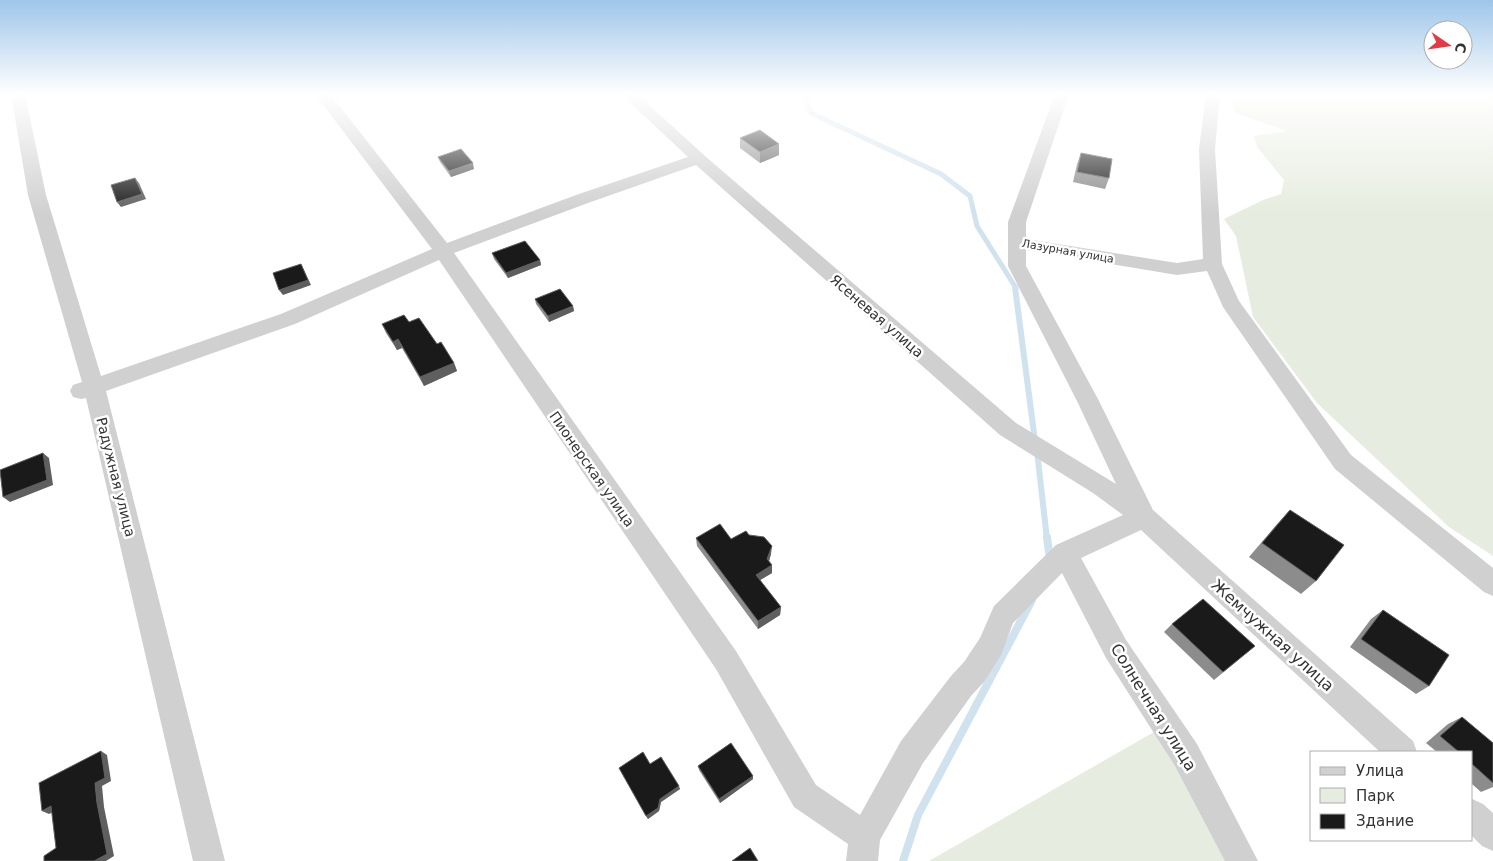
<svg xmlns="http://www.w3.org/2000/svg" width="1493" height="861" font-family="'DejaVu Sans',sans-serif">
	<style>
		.green { fill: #e6ecdf }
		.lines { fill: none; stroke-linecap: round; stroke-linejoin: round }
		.stream-far2 { stroke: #cfe2ee; stroke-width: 5 }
		.stream-far1 { stroke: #cfe2ee; stroke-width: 6 }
		.stream { stroke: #cfe2ee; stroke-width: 8 }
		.street { fill: #d0d0d0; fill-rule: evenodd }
		.wall { fill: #8c8c8c }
		.shaded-wall { fill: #5f5f5f }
		.building { fill: #1a1a1a; stroke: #5f5f5f }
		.labels { text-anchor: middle; stroke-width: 5; stroke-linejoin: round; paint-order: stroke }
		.far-street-label { font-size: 11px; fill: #333; stroke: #fff }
		.street-label { font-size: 14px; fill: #333; stroke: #fff }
		.near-street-label { font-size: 16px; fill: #333; stroke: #fff }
	</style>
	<rect width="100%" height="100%" fill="#fff"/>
	<!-- green -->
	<g class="green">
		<path d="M 1230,94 L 1493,94 L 1493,556 L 1449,527 L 1317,403 L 1253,317 L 1236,236 L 1224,219 L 1263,200 L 1281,194 L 1284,180 L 1257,147 L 1254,136 L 1287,131 L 1235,113 Z"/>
		<path d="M 1154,732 L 1184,767 L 1232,861 L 929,861 Z"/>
	</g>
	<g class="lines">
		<!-- stream-far2 -->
		<path class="stream-far2" d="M 803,94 L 811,113 L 941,174 L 970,196 L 977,226 L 1016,288"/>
		<!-- stream-far1 -->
		<g class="stream-far1">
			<path d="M 1015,287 L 1035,441"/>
			<path d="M 1037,451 L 1047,539"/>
		</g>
		<!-- stream -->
		<g class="stream">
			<path d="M 1047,537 L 1050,560"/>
			<path d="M 903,861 L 918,815 L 1032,600"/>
		</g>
		<!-- street -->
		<g class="street">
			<path d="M 11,94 L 25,94 L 46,195 L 101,376 L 281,314 L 432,249 L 315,94 L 330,94 L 447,243 L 576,195 L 688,157 L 621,94 L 637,94 L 705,156 L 1016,423 L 1116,484 L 1077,401 L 1008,266 L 1008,222 L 1055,94 L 1069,94 L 1026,222 L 1026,239 L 1177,263 L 1203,259 L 1199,149 L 1206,94 L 1220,94 L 1215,149 L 1222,264 L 1239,301 L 1351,455 L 1493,568 L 1493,596 L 1484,592 L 1335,469 L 1223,307 L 1207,271 L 1177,275 L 1026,250 L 1026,266 L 1099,401 L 1153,510 L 1413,741 L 1417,752 L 1380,752 L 1141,530 L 1081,558 L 1126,640 L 1197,744 L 1258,861 L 1225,861 L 1175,766 L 1106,658 L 1062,573 L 1013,623 L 1001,655 L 984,682 L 971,696 L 923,763 L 880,840 L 878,861 L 846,861 L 848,844 L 794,807 L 716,669 L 439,260 L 295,324 L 106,391 L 225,861 L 193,861 L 86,398 L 81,399 L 73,397 L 70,391 L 73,385 L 82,382 L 28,195 ZM 696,165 L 1000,435 L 1093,493 L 1123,515 L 1056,545 L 994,606 L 980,638 L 964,662 L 951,676 L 901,741 L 860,815 L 816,785 L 736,651 L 454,253 L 588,203 Z"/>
			<path d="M 1472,799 L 1483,804 L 1493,813 L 1493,851 L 1482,846 L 1472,836 Z"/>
		</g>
	</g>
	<!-- wall -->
	<g class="wall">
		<path d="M 740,138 L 779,155 L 760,163 L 740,148 Z"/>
		<path d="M 1081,153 L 1109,178 L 1105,189 L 1073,182 L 1077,164 Z"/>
		<path d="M 438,157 L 474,169 L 451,177 L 440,162 Z"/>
		<path d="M 492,253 L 540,260 L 541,265 L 508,278 L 494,259 Z"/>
		<path d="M 535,299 L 573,306 L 574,311 L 549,322 L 536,304 Z"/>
		<path d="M 409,322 L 437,344 L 454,363 L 457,371 L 424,386 L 402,348 L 397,350 L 386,333 L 382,324 Z"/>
		<path d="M 1290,510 L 1316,581 L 1301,594 L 1249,557 L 1277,524 Z"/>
		<path d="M 696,538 L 731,539 L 771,554 L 769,561 L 772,565 L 772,573 L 760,580 L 781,607 L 780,615 L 758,629 L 697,546 Z"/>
		<path d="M 1383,610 L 1429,686 L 1416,694 L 1350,647 L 1371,619 Z"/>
		<path d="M 1172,624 L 1255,646 L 1214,680 L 1164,632 Z"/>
		<path d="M 1462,717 L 1493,743 L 1493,787 L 1481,792 L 1472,784 L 1472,752 L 1437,752 L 1426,743 L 1448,724 Z"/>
		<path d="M 650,764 L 680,789 L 661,802 L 659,811 L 648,819 L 619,768 Z"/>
		<path d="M 698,766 L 753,776 L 753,779 L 720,803 L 699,770 Z"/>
	</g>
	<!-- shaded-wall -->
	<g class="shaded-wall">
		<path d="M 779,144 L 779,155 L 760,163 L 760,152 Z"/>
		<path d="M 473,163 L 474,169 L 451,177 L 449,171 Z"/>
		<path d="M 135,178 L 139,183 L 146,199 L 121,207 L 117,202 Z"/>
		<path d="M 540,260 L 541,265 L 508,278 L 506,273 Z"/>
		<path d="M 301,264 L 311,285 L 283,295 L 279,290 Z"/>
		<path d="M 573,306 L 574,311 L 549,322 L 548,316 Z"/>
		<path d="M 398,339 L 402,348 L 397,350 L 393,342 Z"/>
		<path d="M 454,363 L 457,371 L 424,386 L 420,377 Z"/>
		<path d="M 43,453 L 49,458 L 53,485 L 10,502 L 3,497 Z"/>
		<path d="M 772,546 L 771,554 L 767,568 L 767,559 Z"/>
		<path d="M 772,565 L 772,573 L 755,583 L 756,575 Z"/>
		<path d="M 781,607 L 780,615 L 758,629 L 758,621 Z"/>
		<path d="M 101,751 L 107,755 L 111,781 L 102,786 L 104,807 L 114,856 L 106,861 L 94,861 L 97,803 L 95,783 Z"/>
		<path d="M 753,776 L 753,779 L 720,803 L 719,799 Z"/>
		<path d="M 679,786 L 680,789 L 661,802 L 659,811 L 648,819 L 646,816 L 660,799 Z"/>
		<path d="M 51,806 L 59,809 L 49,814 L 42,811 Z"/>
	</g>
	<!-- building -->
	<g class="building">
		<path d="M 760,130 L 779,144 L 760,152 L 740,138 Z"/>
		<path d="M 461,149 L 473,163 L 449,171 L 438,157 Z"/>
		<path d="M 1081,153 L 1112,159 L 1109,178 L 1077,172 Z"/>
		<path d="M 135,178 L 142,194 L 117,202 L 111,185 Z"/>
		<path d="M 525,241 L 540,260 L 506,273 L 492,253 Z"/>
		<path d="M 301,264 L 308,280 L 279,290 L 273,273 Z"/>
		<path d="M 560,289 L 573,306 L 548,316 L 535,299 Z"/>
		<path d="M 404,315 L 409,322 L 419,318 L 437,344 L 441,342 L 454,363 L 420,377 L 398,339 L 393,342 L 382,324 Z"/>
		<path d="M 43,453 L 47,480 L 3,497 L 0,470 Z"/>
		<path d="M 1290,510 L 1344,545 L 1316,581 L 1262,543 Z"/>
		<path d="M 720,524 L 731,539 L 746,531 L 749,535 L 764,537 L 772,546 L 767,559 L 772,565 L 756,575 L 781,607 L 758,621 L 696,538 Z"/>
		<path d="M 1203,599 L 1255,646 L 1223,672 L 1172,624 Z"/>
		<path d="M 1383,610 L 1449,655 L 1429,686 L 1361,639 Z"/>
		<path d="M 1462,717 L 1493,743 L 1493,783 L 1472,764 L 1472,752 L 1459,752 L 1440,736 Z"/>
		<path d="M 731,743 L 753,776 L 719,799 L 698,766 Z"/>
		<path d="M 101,751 L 105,778 L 95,783 L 97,803 L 107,854 L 94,861 L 44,861 L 44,856 L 56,848 L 51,806 L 42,811 L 39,783 Z"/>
		<path d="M 643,752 L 650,764 L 661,757 L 679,786 L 660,799 L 658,808 L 646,816 L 619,768 Z"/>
		<path d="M 750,848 L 758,861 L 732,861 Z"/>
	</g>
	<!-- sky -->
	<linearGradient id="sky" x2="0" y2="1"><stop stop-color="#9ec6ea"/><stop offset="0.44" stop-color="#fff"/><stop offset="1" stop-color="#fff" stop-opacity="0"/></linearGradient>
	<rect width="1493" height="214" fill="url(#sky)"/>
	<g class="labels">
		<!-- far-street labels -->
		<g class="far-street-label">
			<text transform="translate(1068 251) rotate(10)" y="4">Лазурная улица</text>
		</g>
		<!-- street labels -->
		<g class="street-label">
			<text transform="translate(877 316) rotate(41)" y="5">Ясеневая улица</text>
			<text transform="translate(592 469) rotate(55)" y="5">Пионерская улица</text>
			<text transform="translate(116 477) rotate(76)" y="5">Радужная улица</text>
		</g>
		<!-- near-street labels -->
		<g class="near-street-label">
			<text transform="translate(1273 635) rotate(42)" y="6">Жемчужная улица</text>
			<text transform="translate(1154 707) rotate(58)" y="6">Солнечная улица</text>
		</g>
	</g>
	<!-- legend -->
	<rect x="1310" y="751" width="162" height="90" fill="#ffffff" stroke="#adadad"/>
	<rect x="1320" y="767" width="25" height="8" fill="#d0d0d0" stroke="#adadad"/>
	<text x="1356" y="776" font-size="15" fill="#333333">Улица</text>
	<rect x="1320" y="788" width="25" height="15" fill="#e6ecdf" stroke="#adadad"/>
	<text x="1356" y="801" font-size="15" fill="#333333">Парк</text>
	<rect x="1320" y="814" width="25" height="15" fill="#1a1a1a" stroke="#adadad"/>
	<text x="1356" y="826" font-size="15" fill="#333333">Здание</text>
	<!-- north arrow -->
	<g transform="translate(1448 45) rotate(103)"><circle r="24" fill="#ffffff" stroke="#adadad"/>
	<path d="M0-4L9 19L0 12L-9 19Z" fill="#e63946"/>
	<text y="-8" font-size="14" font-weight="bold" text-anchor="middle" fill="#333333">С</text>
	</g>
</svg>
